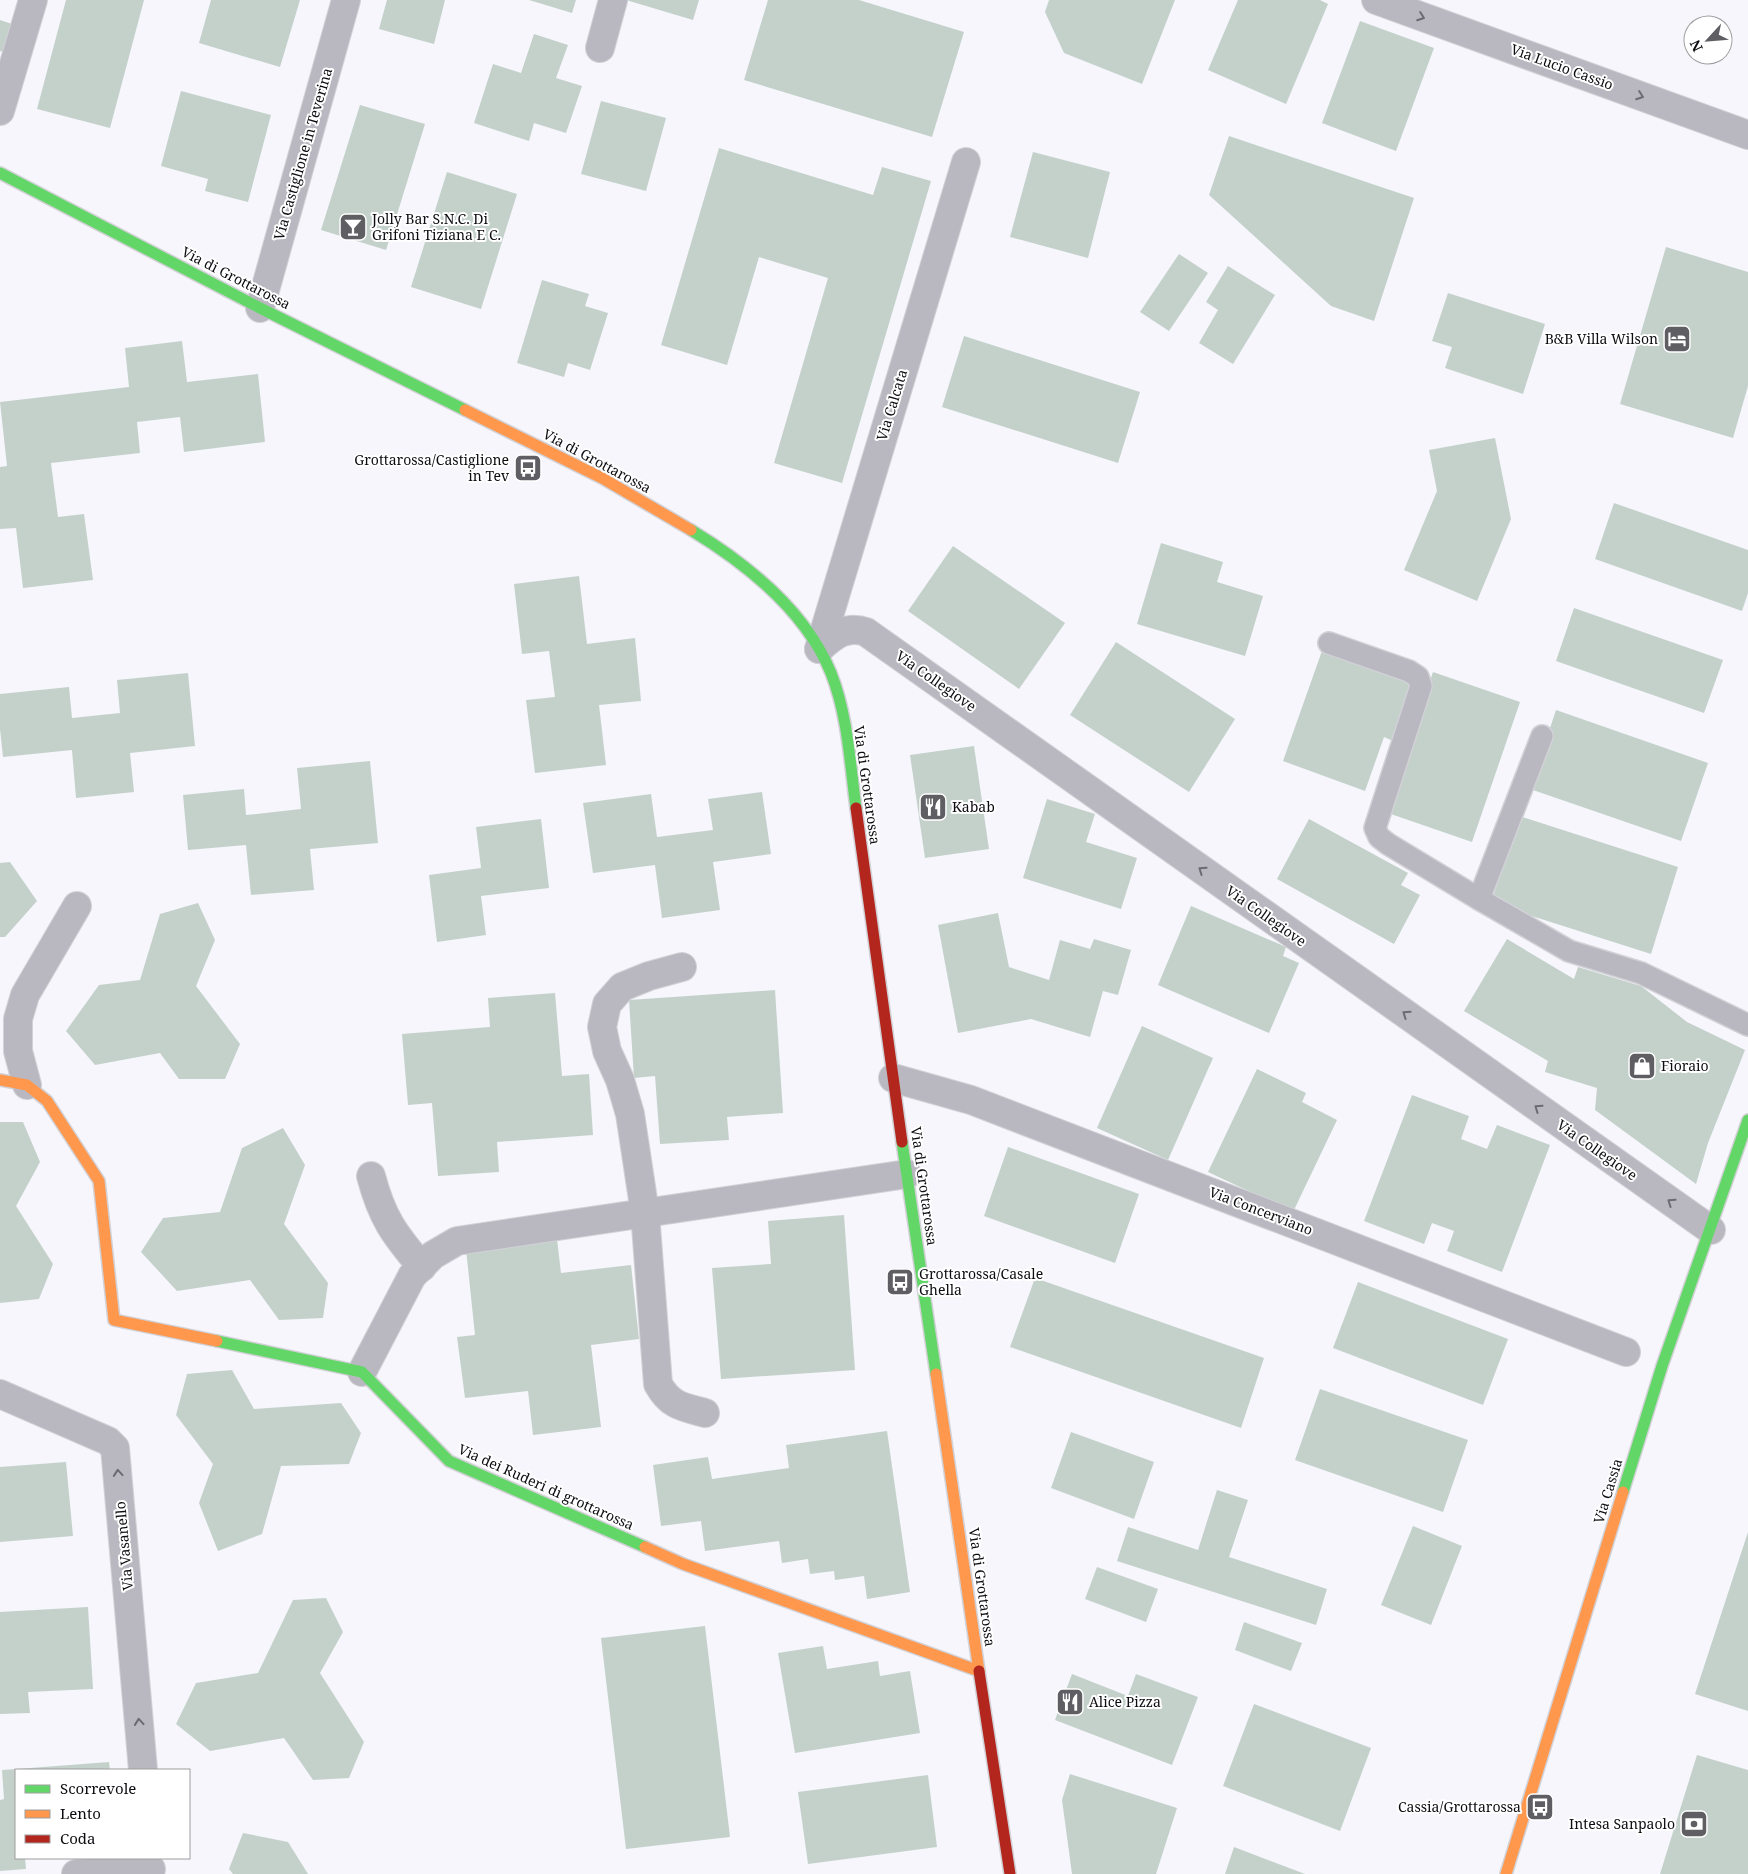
<svg xmlns="http://www.w3.org/2000/svg" width="1748" height="1874" font-family="'Noto Serif',serif">
	<style>
		.building { fill: #c4d1cb }
		.lines { fill: none; stroke-linecap: round; stroke-linejoin: round }
		.lane-casing { stroke: #d1d1d6; stroke-width: 24 }
		.street-casing { stroke: #d1d1d6; stroke-width: 30 }
		.fast-casing { stroke: #d1d1d6; stroke-width: 14 }
		.slow-casing { stroke: #d1d1d6; stroke-width: 14 }
		.jam-casing { stroke: #d1d1d6; stroke-width: 14 }
		.lane { stroke: #b9b8c1; stroke-width: 21 }
		.street { stroke: #b9b8c1; stroke-width: 28 }
		.fast { stroke: #63d668; stroke-width: 11 }
		.slow { stroke: #ff974d; stroke-width: 11 }
		.jam { stroke: #b3261e; stroke-width: 11 }
		.oneway { stroke: #6b6b72 }
		.labels { text-anchor: middle; stroke-width: 4; stroke-linejoin: round; paint-order: stroke }
		.street-label { font-size: 14px; fill: #0c0c11; stroke: #fff }
		.poi-label { font-size: 14px; fill: #0c0c11; stroke: #fff; text-anchor: start }
	</style>
	<rect width="100%" height="100%" fill="#f6f6fc"/>
	<!-- building -->
	<g class="building">
		<path d="M 66,0 L 144,0 L 110,128 L 37,109 Z"/>
		<path d="M 211,0 L 300,0 L 280,67 L 199,43 Z"/>
		<path d="M 387,0 L 445,0 L 434,44 L 379,29 Z"/>
		<path d="M 529,0 L 576,0 L 572,13 Z"/>
		<path d="M 626,0 L 699,0 L 693,20 Z"/>
		<path d="M 768,0 L 859,0 L 964,32 L 932,137 L 744,80 Z"/>
		<path d="M 1049,0 L 1175,0 L 1142,84 L 1064,53 L 1045,12 Z"/>
		<path d="M 1238,0 L 1320,0 L 1328,4 L 1286,104 L 1208,70 Z"/>
		<path d="M 0,20 L 15,25 L 6,53 L 0,51 Z"/>
		<path d="M 1360,21 L 1434,48 L 1396,151 L 1322,123 Z"/>
		<path d="M 534,34 L 568,45 L 556,78 L 582,86 L 566,133 L 534,123 L 529,141 L 474,123 L 493,64 L 521,73 Z"/>
		<path d="M 181,91 L 271,115 L 248,202 L 205,191 L 208,179 L 161,166 Z"/>
		<path d="M 601,101 L 666,118 L 646,191 L 581,174 Z"/>
		<path d="M 360,105 L 425,124 L 386,250 L 321,230 Z"/>
		<path d="M 1229,136 L 1414,198 L 1374,321 L 1331,306 L 1209,195 Z"/>
		<path d="M 719,148 L 873,195 L 882,167 L 931,181 L 842,483 L 774,463 L 828,278 L 759,257 L 727,365 L 661,345 Z"/>
		<path d="M 1033,152 L 1110,172 L 1088,258 L 1010,237 Z"/>
		<path d="M 447,172 L 517,194 L 481,309 L 411,287 Z"/>
		<path d="M 1666,247 L 1748,272 L 1748,386 L 1733,438 L 1620,404 Z"/>
		<path d="M 1179,254 L 1208,273 L 1169,331 L 1140,312 Z"/>
		<path d="M 1228,266 L 1275,295 L 1233,364 L 1199,343 L 1218,310 L 1206,302 Z"/>
		<path d="M 542,280 L 589,294 L 585,306 L 608,313 L 590,370 L 568,363 L 564,377 L 517,363 Z"/>
		<path d="M 1448,293 L 1545,324 L 1523,394 L 1445,368 L 1452,347 L 1432,341 Z"/>
		<path d="M 964,336 L 1140,392 L 1118,463 L 942,407 Z"/>
		<path d="M 182,341 L 187,382 L 258,374 L 265,442 L 184,452 L 180,417 L 137,422 L 140,453 L 51,463 L 58,517 L 84,514 L 93,580 L 23,588 L 16,528 L 0,529 L 0,467 L 7,466 L 0,402 L 129,387 L 125,348 Z"/>
		<path d="M 1495,438 L 1511,519 L 1477,601 L 1404,570 L 1437,491 L 1429,450 Z"/>
		<path d="M 1614,503 L 1748,550 L 1748,593 L 1742,611 L 1595,559 Z"/>
		<path d="M 1161,543 L 1223,562 L 1217,582 L 1263,596 L 1245,656 L 1137,624 Z"/>
		<path d="M 953,546 L 1065,623 L 1019,689 L 908,611 Z"/>
		<path d="M 579,576 L 587,644 L 635,638 L 641,701 L 599,705 L 606,765 L 535,773 L 526,700 L 555,697 L 549,651 L 522,654 L 514,584 Z"/>
		<path d="M 1574,608 L 1723,660 L 1704,713 L 1556,661 Z"/>
		<path d="M 1116,642 L 1235,719 L 1189,792 L 1070,715 Z"/>
		<path d="M 1323,648 L 1414,682 L 1393,741 L 1384,737 L 1365,791 L 1283,761 Z"/>
		<path d="M 1433,672 L 1520,702 L 1472,842 L 1385,812 Z"/>
		<path d="M 188,673 L 195,746 L 130,753 L 134,792 L 76,798 L 72,750 L 3,757 L 0,729 L 0,694 L 69,687 L 72,718 L 120,713 L 117,680 Z"/>
		<path d="M 1556,710 L 1708,763 L 1681,841 L 1530,789 Z"/>
		<path d="M 974,746 L 989,849 L 925,858 L 910,755 Z"/>
		<path d="M 370,761 L 378,843 L 310,849 L 314,890 L 251,895 L 246,845 L 188,850 L 183,795 L 244,789 L 246,815 L 301,809 L 297,768 Z"/>
		<path d="M 762,792 L 771,854 L 713,862 L 720,910 L 662,918 L 655,865 L 593,873 L 583,803 L 651,794 L 657,837 L 713,830 L 708,799 Z"/>
		<path d="M 1047,799 L 1095,814 L 1086,842 L 1137,858 L 1121,909 L 1023,878 Z"/>
		<path d="M 1519,816 L 1678,867 L 1651,954 L 1491,903 Z"/>
		<path d="M 541,819 L 549,888 L 481,896 L 486,935 L 437,942 L 429,875 L 481,868 L 476,827 Z"/>
		<path d="M 1309,819 L 1408,873 L 1401,885 L 1420,895 L 1394,944 L 1277,879 Z"/>
		<path d="M 10,862 L 37,901 L 5,937 L 0,937 L 0,863 Z"/>
		<path d="M 198,903 L 215,940 L 196,986 L 240,1044 L 225,1079 L 179,1079 L 160,1053 L 95,1065 L 66,1031 L 99,985 L 140,980 L 160,914 Z"/>
		<path d="M 1191,906 L 1286,947 L 1283,956 L 1299,963 L 1269,1033 L 1158,985 Z"/>
		<path d="M 998,913 L 1009,967 L 1049,980 L 1060,940 L 1090,949 L 1094,939 L 1131,950 L 1118,995 L 1103,991 L 1090,1037 L 1031,1019 L 958,1033 L 938,925 Z"/>
		<path d="M 1507,939 L 1574,979 L 1578,967 L 1641,986 L 1687,1022 L 1745,1050 L 1708,1143 L 1696,1184 L 1595,1110 L 1597,1088 L 1545,1072 L 1548,1061 L 1464,1011 Z"/>
		<path d="M 775,990 L 783,1113 L 727,1117 L 729,1140 L 660,1144 L 655,1076 L 634,1078 L 629,1000 Z"/>
		<path d="M 555,993 L 562,1076 L 589,1074 L 593,1135 L 497,1142 L 499,1172 L 438,1176 L 432,1103 L 408,1105 L 402,1034 L 490,1027 L 488,998 Z"/>
		<path d="M 1142,1026 L 1213,1058 L 1168,1160 L 1097,1128 Z"/>
		<path d="M 1257,1069 L 1306,1093 L 1302,1102 L 1337,1120 L 1293,1212 L 1208,1172 Z"/>
		<path d="M 1412,1095 L 1469,1116 L 1461,1139 L 1487,1149 L 1497,1125 L 1550,1145 L 1502,1272 L 1447,1251 L 1454,1231 L 1432,1223 L 1424,1244 L 1364,1221 Z"/>
		<path d="M 0,1122 L 23,1122 L 40,1162 L 16,1206 L 53,1264 L 39,1299 L 0,1303 Z"/>
		<path d="M 283,1128 L 305,1165 L 284,1224 L 328,1283 L 323,1318 L 279,1320 L 250,1280 L 177,1291 L 141,1252 L 163,1218 L 220,1212 L 242,1148 Z"/>
		<path d="M 1008,1147 L 1139,1194 L 1115,1263 L 984,1216 Z"/>
		<path d="M 844,1215 L 855,1370 L 721,1379 L 712,1268 L 771,1264 L 768,1221 Z"/>
		<path d="M 557,1239 L 561,1273 L 631,1265 L 639,1339 L 591,1345 L 601,1427 L 533,1435 L 528,1391 L 465,1398 L 457,1337 L 475,1335 L 466,1249 Z"/>
		<path d="M 1035,1278 L 1264,1358 L 1241,1428 L 1010,1347 Z"/>
		<path d="M 1358,1282 L 1508,1339 L 1483,1405 L 1333,1348 Z"/>
		<path d="M 232,1370 L 254,1409 L 341,1403 L 361,1433 L 349,1464 L 281,1466 L 262,1534 L 218,1551 L 199,1503 L 213,1464 L 176,1415 L 187,1374 Z"/>
		<path d="M 1320,1389 L 1468,1440 L 1443,1512 L 1295,1460 Z"/>
		<path d="M 887,1431 L 910,1592 L 867,1599 L 864,1576 L 835,1580 L 834,1571 L 810,1574 L 808,1559 L 782,1563 L 779,1541 L 705,1551 L 701,1521 L 661,1526 L 653,1465 L 708,1457 L 712,1479 L 789,1468 L 786,1445 Z"/>
		<path d="M 1071,1432 L 1154,1462 L 1134,1519 L 1051,1488 Z"/>
		<path d="M 66,1462 L 73,1536 L 0,1542 L 0,1467 Z"/>
		<path d="M 1217,1490 L 1248,1500 L 1229,1557 L 1327,1589 L 1316,1625 L 1117,1561 L 1128,1527 L 1198,1550 Z"/>
		<path d="M 1413,1526 L 1462,1546 L 1431,1625 L 1381,1605 Z"/>
		<path d="M 1748,1532 L 1748,1711 L 1695,1694 Z"/>
		<path d="M 1097,1567 L 1158,1589 L 1146,1622 L 1085,1599 Z"/>
		<path d="M 326,1598 L 343,1632 L 320,1673 L 364,1742 L 349,1778 L 313,1780 L 284,1738 L 210,1751 L 176,1724 L 196,1683 L 258,1673 L 293,1600 Z"/>
		<path d="M 88,1607 L 93,1689 L 28,1692 L 30,1713 L 0,1714 L 0,1612 Z"/>
		<path d="M 1244,1622 L 1302,1643 L 1291,1671 L 1235,1650 Z"/>
		<path d="M 705,1626 L 730,1837 L 626,1849 L 601,1638 Z"/>
		<path d="M 823,1646 L 827,1669 L 878,1661 L 880,1676 L 910,1671 L 920,1733 L 795,1753 L 778,1653 Z"/>
		<path d="M 1072,1674 L 1128,1696 L 1136,1674 L 1198,1697 L 1172,1765 L 1055,1720 Z"/>
		<path d="M 1254,1704 L 1371,1748 L 1340,1831 L 1223,1786 Z"/>
		<path d="M 1697,1755 L 1748,1770 L 1748,1874 L 1660,1874 Z"/>
		<path d="M 109,1762 L 110,1770 L 17,1770 L 17,1769 Z"/>
		<path d="M 16,1769 L 16,1858 L 25,1858 L 26,1869 L 0,1871 L 0,1800 L 4,1799 L 2,1770 Z"/>
		<path d="M 1070,1774 L 1177,1808 L 1156,1874 L 1072,1874 L 1062,1800 Z"/>
		<path d="M 928,1775 L 937,1847 L 808,1864 L 798,1792 Z"/>
		<path d="M 243,1833 L 288,1842 L 308,1874 L 233,1874 L 229,1869 Z"/>
		<path d="M 1234,1847 L 1305,1874 L 1225,1874 Z"/>
	</g>
	<g class="lines">
		<!-- lane casing -->
		<g class="lane-casing">
			<g id="lane">
				<path d="M 1329,643 L 1409,671 L 1418,677 L 1421,686 L 1375,828 L 1379,837 L 1388,844 L 1479,899"/>
				<path d="M 1542,736 L 1479,899 L 1569,951 L 1641,973 L 1748,1025"/>
			</g>
		</g>
		<!-- street casing -->
		<g class="street-casing">
			<g id="street">
				<path d="M 1376,0 L 1748,135"/>
				<path d="M 600,48 L 613,0"/>
				<path d="M 0,111 L 33,0"/>
				<path d="M 260,308 L 346,0"/>
				<path d="M 819,649 C 833,636 846,625 866,632 L 1711,1230"/>
				<path d="M 819,649 L 966,162"/>
				<path d="M 682,967 L 649,976 L 622,987 L 607,1004 L 602,1027 L 607,1051 L 620,1080 L 630,1114 L 645,1213 L 658,1384 C 670,1406 683,1407 705,1413"/>
				<path d="M 893,1078 L 971,1100 L 1626,1352"/>
				<path d="M 27,1085 L 18,1051 L 18,1019 L 25,995 L 77,906"/>
				<path d="M 371,1176 C 382,1218 394,1234 422,1267"/>
				<path d="M 362,1372 L 412,1276 L 433,1255 L 457,1241 L 907,1174"/>
				<path d="M 0,1394 L 108,1441 L 115,1448 L 143,1770"/>
				<path d="M 76,1874 L 151,1869"/>
			</g>
		</g>
		<!-- fast casing -->
		<g class="fast-casing">
			<g id="fast">
				<path d="M 0,173 L 260,308 L 465,410"/>
				<path d="M 691,530 C 747,564 806,611 831,673 C 848,716 850,764 856,808"/>
				<path d="M 902,1142 L 936,1374"/>
				<path d="M 217,1341 L 362,1372 L 449,1461 L 645,1547"/>
				<path d="M 1623,1492 L 1662,1366 L 1748,1120"/>
			</g>
		</g>
		<!-- slow casing -->
		<g class="slow-casing">
			<g id="slow">
				<path d="M 465,410 L 602,478 L 691,530"/>
				<path d="M 0,1080 L 27,1085 L 47,1101 L 99,1181 L 114,1320 L 217,1341"/>
				<path d="M 936,1374 L 979,1671"/>
				<path d="M 645,1547 L 683,1564 L 979,1671"/>
				<path d="M 1506,1874 L 1623,1492"/>
			</g>
		</g>
		<!-- jam casing -->
		<g class="jam-casing">
			<g id="jam">
				<path d="M 856,808 L 902,1142"/>
				<path d="M 979,1671 L 1010,1874"/>
			</g>
		</g>
		<!-- lane -->
		<use href="#lane" class="lane"/>
		<!-- street -->
		<use href="#street" class="street"/>
		<!-- fast -->
		<use href="#fast" class="fast"/>
		<!-- slow -->
		<use href="#slow" class="slow"/>
		<!-- jam -->
		<use href="#jam" class="jam"/>
	</g>
	<!-- one-way arrows -->
	<defs><path id="oneway-chevron" d="M-2-3.5L2.5 0L-2 3.5" fill="none" stroke-width="1.6" stroke-linecap="round" stroke-linejoin="round" transform="scale(1.25)"/></defs>
	<g class="oneway">
		<use href="#oneway-chevron" transform="translate(1421 17) rotate(20)"/>
		<use href="#oneway-chevron" transform="translate(1640 96) rotate(20)"/>
		<use href="#oneway-chevron" transform="translate(1202 870) rotate(-145)"/>
		<use href="#oneway-chevron" transform="translate(1406 1014) rotate(-145)"/>
		<use href="#oneway-chevron" transform="translate(1538 1108) rotate(-145)"/>
		<use href="#oneway-chevron" transform="translate(1671 1202) rotate(-145)"/>
		<use href="#oneway-chevron" transform="translate(118 1473) rotate(-95)"/>
		<use href="#oneway-chevron" transform="translate(139 1722) rotate(-95)"/>
	</g>
	<!-- icons -->
	<defs>
		<g id="bar-square" transform="scale(1.4375)"><rect x="-9" y="-9" width="18" height="18" rx="4" fill="#5e5e63" stroke="#fff"/><path d="M-6-5H6L.8 .8V4.5H3.5V6h-7V4.5H-.8V.8Z" fill="#fff"/></g>
		<g id="hotel-square" transform="scale(1.4375)"><rect x="-9" y="-9" width="18" height="18" rx="4" fill="#5e5e63" stroke="#fff"/><path d="M-6-4.5h1.5V1H6V5H4.5V3h-9V5H-6ZM-4 0a1.8 1.8 0 1 1 3.6 0ZM.5 0V-2.5h3Q6-2.5 6 0Z" fill="#fff"/></g>
		<g id="bus-square" transform="scale(1.4375)"><rect x="-9" y="-9" width="18" height="18" rx="4" fill="#5e5e63" stroke="#fff"/><path d="M-5-6H5V4H4V6H2V4H-2V6H-4V4H-5ZM-3.5-4V0h7V-4ZM-3.5 1.2v1.5H-2V1.2ZM2 1.2v1.5H3.5V1.2Z" fill="#fff"/></g>
		<g id="restaurant-square" transform="scale(1.4375)"><rect x="-9" y="-9" width="18" height="18" rx="4" fill="#5e5e63" stroke="#fff"/><path d="M-5-6h1v4h1v-4h1v4h1v-4h1v5L-1.5 .5V6h-2V.5L-5-1ZM5-6V6H3V1.5H1.5Q1.5-4 5-6Z" fill="#fff"/></g>
		<g id="shop-square" transform="scale(1.4375)"><rect x="-9" y="-9" width="18" height="18" rx="4" fill="#5e5e63" stroke="#fff"/><path d="M-5-2.5h2.3a2.7 3.5 0 0 1 5.4 0H5L5.5 6h-11ZM-1.5-2.5h3a1.5 2.3 0 0 0-3 0Z" fill="#fff"/></g>
		<g id="bank-square" transform="scale(1.4375)"><rect x="-9" y="-9" width="18" height="18" rx="4" fill="#5e5e63" stroke="#fff"/><path d="M-6-4H6V4H-6ZM0-2.3a2.3 2.3 0 1 0 0 4.6a2.3 2.3 0 1 0 0-4.6Z" fill="#fff"/></g>
	</defs>
	<g fill-rule="evenodd">
		<use href="#bar-square" x="353" y="227"/>
		<use href="#hotel-square" x="1677" y="339"/>
		<use href="#bus-square" x="528" y="468"/>
		<use href="#restaurant-square" x="933" y="807"/>
		<use href="#shop-square" x="1642" y="1066"/>
		<use href="#bus-square" x="900" y="1282"/>
		<use href="#restaurant-square" x="1070" y="1702"/>
		<use href="#bus-square" x="1540" y="1807"/>
		<use href="#bank-square" x="1694" y="1824"/>
	</g>
	<g class="labels">
		<!-- street labels -->
		<g class="street-label">
			<text transform="translate(1562 67) rotate(20)" y="5">Via Lucio Cassio</text>
			<text transform="translate(303 154) rotate(-74)" y="5">Via Castiglione in Teverina</text>
			<text transform="translate(236 278) rotate(27)" y="5">Via di Grottarossa</text>
			<text transform="translate(892 405) rotate(-73)" y="5">Via Calcata</text>
			<text transform="translate(597 461) rotate(28)" y="5">Via di Grottarossa</text>
			<text transform="translate(936 681) rotate(35)" y="5">Via Collegiove</text>
			<text transform="translate(867 785) rotate(82)" y="5">Via di Grottarossa</text>
			<text transform="translate(1266 916) rotate(35)" y="5">Via Collegiove</text>
			<text transform="translate(1597 1150) rotate(35)" y="5">Via Collegiove</text>
			<text transform="translate(924 1186) rotate(82)" y="5">Via di Grottarossa</text>
			<text transform="translate(1261 1211) rotate(21)" y="5">Via Concerviano</text>
			<text transform="translate(546 1487) rotate(24)" y="5">Via dei Ruderi di grottarossa</text>
			<text transform="translate(1608 1491) rotate(-73)" y="5">Via Cassia</text>
			<text transform="translate(124 1546) rotate(-95)" y="5">Via Vasanello</text>
			<text transform="translate(982 1587) rotate(82)" y="5">Via di Grottarossa</text>
		</g>
		<!-- poi labels -->
		<g class="poi-label">
			<text x="372" y="224">Jolly Bar S.N.C. Di<tspan x="372" dy="16">Grifoni Tiziana E C.</tspan></text>
			<text x="1658" y="344" text-anchor="end">B&amp;B Villa Wilson</text>
			<text x="509" y="465" text-anchor="end">Grottarossa/Castiglione<tspan x="509" dy="16">in Tev</tspan></text>
			<text x="952" y="812">Kabab</text>
			<text x="1661" y="1071">Fioraio</text>
			<text x="919" y="1279">Grottarossa/Casale<tspan x="919" dy="16">Ghella</tspan></text>
			<text x="1089" y="1707">Alice Pizza</text>
			<text x="1521" y="1812" text-anchor="end">Cassia/Grottarossa</text>
			<text x="1675" y="1829" text-anchor="end">Intesa Sanpaolo</text>
		</g>
	</g>
	<!-- legend -->
	<rect x="15" y="1769" width="175" height="90" fill="#ffffff" stroke="#9e9ea0"/>
	<rect x="25" y="1785" width="25" height="8" fill="#63d668" stroke="#9e9ea0"/>
	<text x="60" y="1794" font-size="15" fill="#0c0c11">Scorrevole</text>
	<rect x="25" y="1810" width="25" height="8" fill="#ff974d" stroke="#9e9ea0"/>
	<text x="60" y="1819" font-size="15" fill="#0c0c11">Lento</text>
	<rect x="25" y="1835" width="25" height="8" fill="#b3261e" stroke="#9e9ea0"/>
	<text x="60" y="1844" font-size="15" fill="#0c0c11">Coda</text>
	<!-- north arrow -->
	<g transform="translate(1708 40) rotate(244)"><circle r="24" fill="#ffffff" stroke="#9e9ea0"/>
	<path d="M0-4L9 19L0 12L-9 19Z" fill="#5e5e63"/>
	<text y="-8" font-size="14" font-weight="bold" text-anchor="middle" fill="#0c0c11">N</text>
	</g>
</svg>
